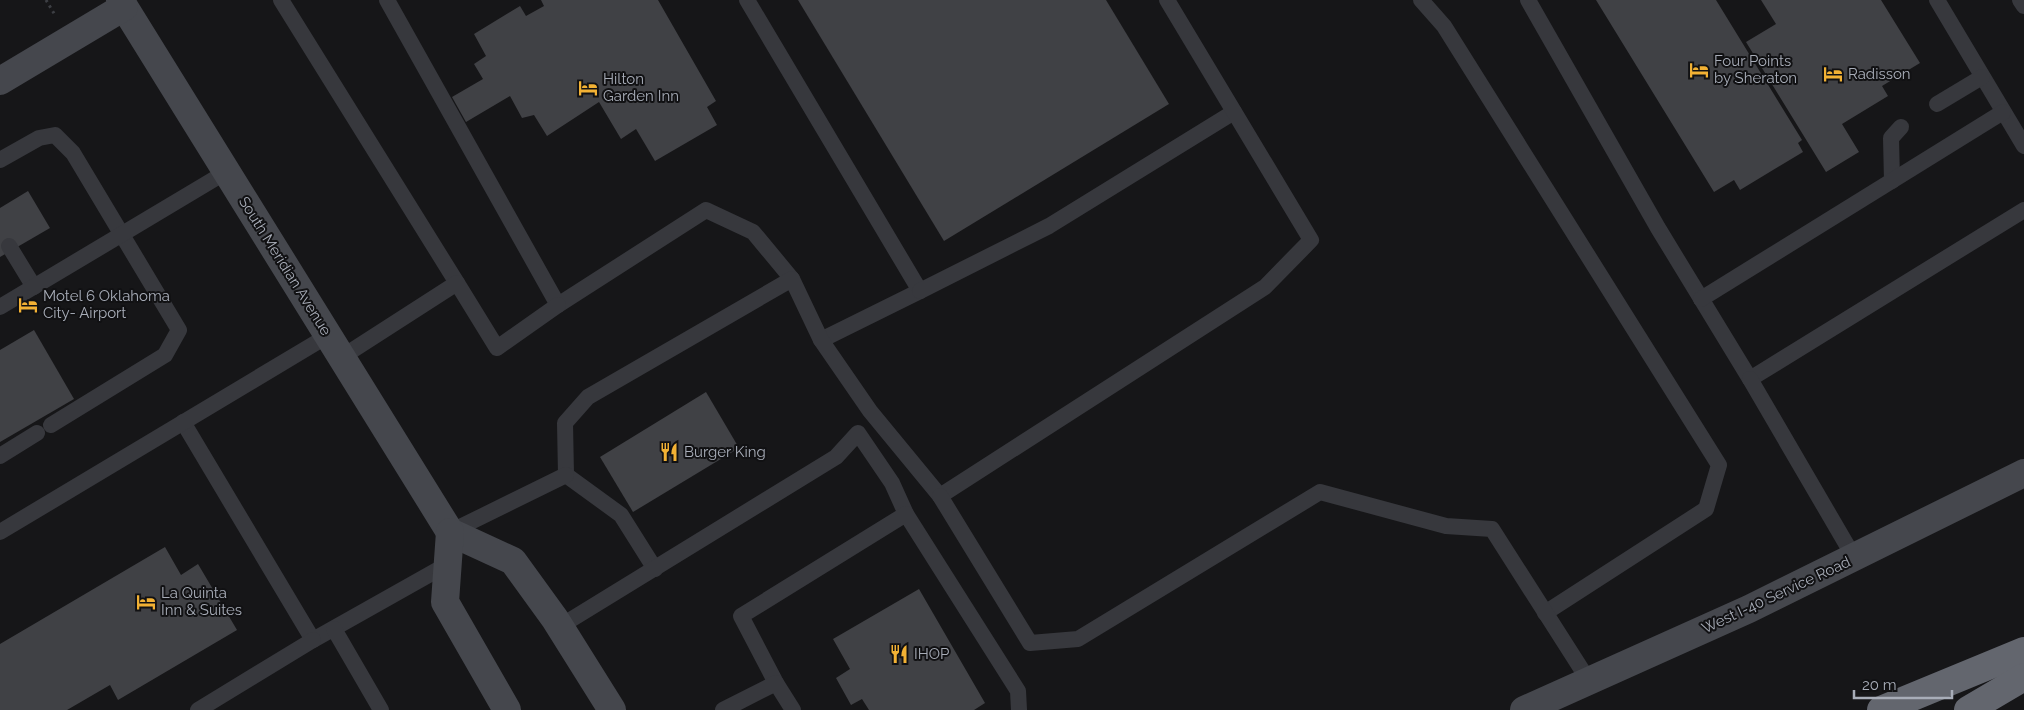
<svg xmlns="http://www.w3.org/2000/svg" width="2024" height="710" font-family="Raleway,sans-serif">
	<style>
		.building { fill: #404145 }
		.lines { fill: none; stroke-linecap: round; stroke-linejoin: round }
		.path { stroke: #3d3f44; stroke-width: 3; stroke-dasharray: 2.5 4; stroke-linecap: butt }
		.lane { stroke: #37383d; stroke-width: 16 }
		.secondary { stroke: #45474d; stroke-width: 28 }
		.highway { stroke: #63666e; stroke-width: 28 }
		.labels { text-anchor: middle; stroke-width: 4; stroke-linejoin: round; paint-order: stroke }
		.poi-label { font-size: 15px; fill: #a8adb8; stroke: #111113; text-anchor: start }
		.street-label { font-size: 15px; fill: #a8adb8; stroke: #111113 }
	</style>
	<rect width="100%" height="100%" fill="#161618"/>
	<!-- building -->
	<g class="building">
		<path d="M 541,0 L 658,0 L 716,101 L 707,107 L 717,125 L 655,161 L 636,129 L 621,139 L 599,102 L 547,136 L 534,115 L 522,118 L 510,96 L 466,122 L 452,97 L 483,79 L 474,64 L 486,56 L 474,34 L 520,6 L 526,16 L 544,6 Z"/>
		<path d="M 798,0 L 1106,0 L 1169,104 L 944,241 Z"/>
		<path d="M 1596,0 L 1716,0 L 1802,140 L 1798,143 L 1803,152 L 1740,190 L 1734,180 L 1714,192 Z"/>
		<path d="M 1761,0 L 1881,0 L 1920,63 L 1882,86 L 1888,96 L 1842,124 L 1859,152 L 1826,172 L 1746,42 L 1776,24 Z"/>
		<path d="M 28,191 L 50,228 L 0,257 L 0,208 Z"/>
		<path d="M 34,330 L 74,399 L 0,442 L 0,350 Z"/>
		<path d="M 706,392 L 739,448 L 633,512 L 600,457 Z"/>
		<path d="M 165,547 L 181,575 L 198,564 L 237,630 L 118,700 L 110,685 L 67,710 L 0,710 L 0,644 Z"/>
		<path d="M 919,589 L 985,703 L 974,710 L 869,710 L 862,699 L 851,705 L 836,678 L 850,669 L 833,639 Z"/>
	</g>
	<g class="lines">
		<!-- path -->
		<path class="path" d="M 46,0 L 55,15"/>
		<!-- lane -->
		<g class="lane">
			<path d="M 281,0 L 457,283"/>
			<path d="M 387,0 L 558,305 L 706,210 L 753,232 L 792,279"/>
			<path d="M 747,0 L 920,291 L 821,340"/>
			<path d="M 1421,0 L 1444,26 L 1719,465 L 1706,509 L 1545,613"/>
			<path d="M 1528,0 L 1658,228 L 1750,379 L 2024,210"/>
			<path d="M 1937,0 L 2024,146"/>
			<path d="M 2020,0 L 2024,6"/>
			<path d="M 1937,104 L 1982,77"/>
			<path d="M 0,160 L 39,138 L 55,135 L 73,153 L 179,330 L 165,355 L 51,425"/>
			<path d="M 1892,181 L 1891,138 L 1901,127"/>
			<path d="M 9,246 L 34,287"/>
			<path d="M 920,291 L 1049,226 L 1234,112"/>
			<path d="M 1701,299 L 2003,112"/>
			<path d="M 0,307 L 226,172"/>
			<path d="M 342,357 L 457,283 L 497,348 L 558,305"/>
			<path d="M 1750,379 L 1855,559"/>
			<path d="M 183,422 L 313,640 L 448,564"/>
			<path d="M 0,456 L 37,433"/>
			<path d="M 566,475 L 565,423 L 588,397 L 792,279 L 821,340 L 870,411 L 940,496 L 1265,287 L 1311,240 L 1167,0"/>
			<path d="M 566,475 L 621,515 L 655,569"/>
			<path d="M 940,496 L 1030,643 L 1078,639 L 1320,492 L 1446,526 L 1492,529 L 1589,681"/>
			<path d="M 0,532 L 329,335"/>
			<path d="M 450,532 L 566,475"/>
			<path d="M 559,627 L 836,457 L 858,433 L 892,483 L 906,514"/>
			<path d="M 334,629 L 381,710"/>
			<path d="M 776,683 L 741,616 L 906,514 L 1018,691 L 1019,710"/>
			<path d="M 198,710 L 313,640"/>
			<path d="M 723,710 L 776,683 L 793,710"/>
		</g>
		<!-- secondary -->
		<g class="secondary">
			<path d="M 120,0 L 450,532 L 513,561 L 555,619 L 612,710"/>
			<path d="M 0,81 L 124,7"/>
			<path d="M 450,532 L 445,602 L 507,710"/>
			<path d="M 1524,710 L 1749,609 L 2024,473"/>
		</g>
		<!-- highway -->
		<g class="highway">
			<path d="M 1881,710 L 2024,651"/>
			<path d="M 1968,710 L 2024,677"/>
		</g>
	</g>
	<!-- icons -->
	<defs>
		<g id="hotel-bare" transform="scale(1.5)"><path d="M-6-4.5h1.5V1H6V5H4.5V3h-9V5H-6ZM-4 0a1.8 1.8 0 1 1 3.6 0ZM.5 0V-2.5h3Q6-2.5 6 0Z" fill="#f2b134" stroke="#111113" stroke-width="2.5" paint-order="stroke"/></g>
		<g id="restaurant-bare" transform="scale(1.5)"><path d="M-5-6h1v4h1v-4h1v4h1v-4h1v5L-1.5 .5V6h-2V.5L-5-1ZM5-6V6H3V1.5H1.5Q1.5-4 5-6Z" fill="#f2b134" stroke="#111113" stroke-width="2.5" paint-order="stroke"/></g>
	</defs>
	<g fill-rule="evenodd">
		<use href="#hotel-bare" x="1699" y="70"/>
		<use href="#hotel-bare" x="1833" y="74"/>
		<use href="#hotel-bare" x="588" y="88"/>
		<use href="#hotel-bare" x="28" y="305"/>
		<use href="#restaurant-bare" x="669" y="452"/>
		<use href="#hotel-bare" x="146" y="602"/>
		<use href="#restaurant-bare" x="899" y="654"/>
	</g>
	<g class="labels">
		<!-- poi labels -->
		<g class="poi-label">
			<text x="1714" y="66">Four Points<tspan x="1714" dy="17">by Sheraton</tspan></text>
			<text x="1848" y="79">Radisson</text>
			<text x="603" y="84">Hilton<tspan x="603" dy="17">Garden Inn</tspan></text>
			<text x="43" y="301">Motel 6 Oklahoma<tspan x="43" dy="17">City- Airport</tspan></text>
			<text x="684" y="457">Burger King</text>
			<text x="161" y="598">La Quinta<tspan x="161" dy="17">Inn &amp; Suites</tspan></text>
			<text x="914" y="659">IHOP</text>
		</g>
		<!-- street labels -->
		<g class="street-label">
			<text transform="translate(285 266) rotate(58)" y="5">South Meridian Avenue</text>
			<text transform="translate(1776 595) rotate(-25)" y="5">West I-40 Service Road</text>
		</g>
	</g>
	<!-- scale -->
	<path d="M1854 690v8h98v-8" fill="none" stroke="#a8adb8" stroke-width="2.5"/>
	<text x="1862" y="690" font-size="15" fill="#a8adb8" stroke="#111113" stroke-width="4" paint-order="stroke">20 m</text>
</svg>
